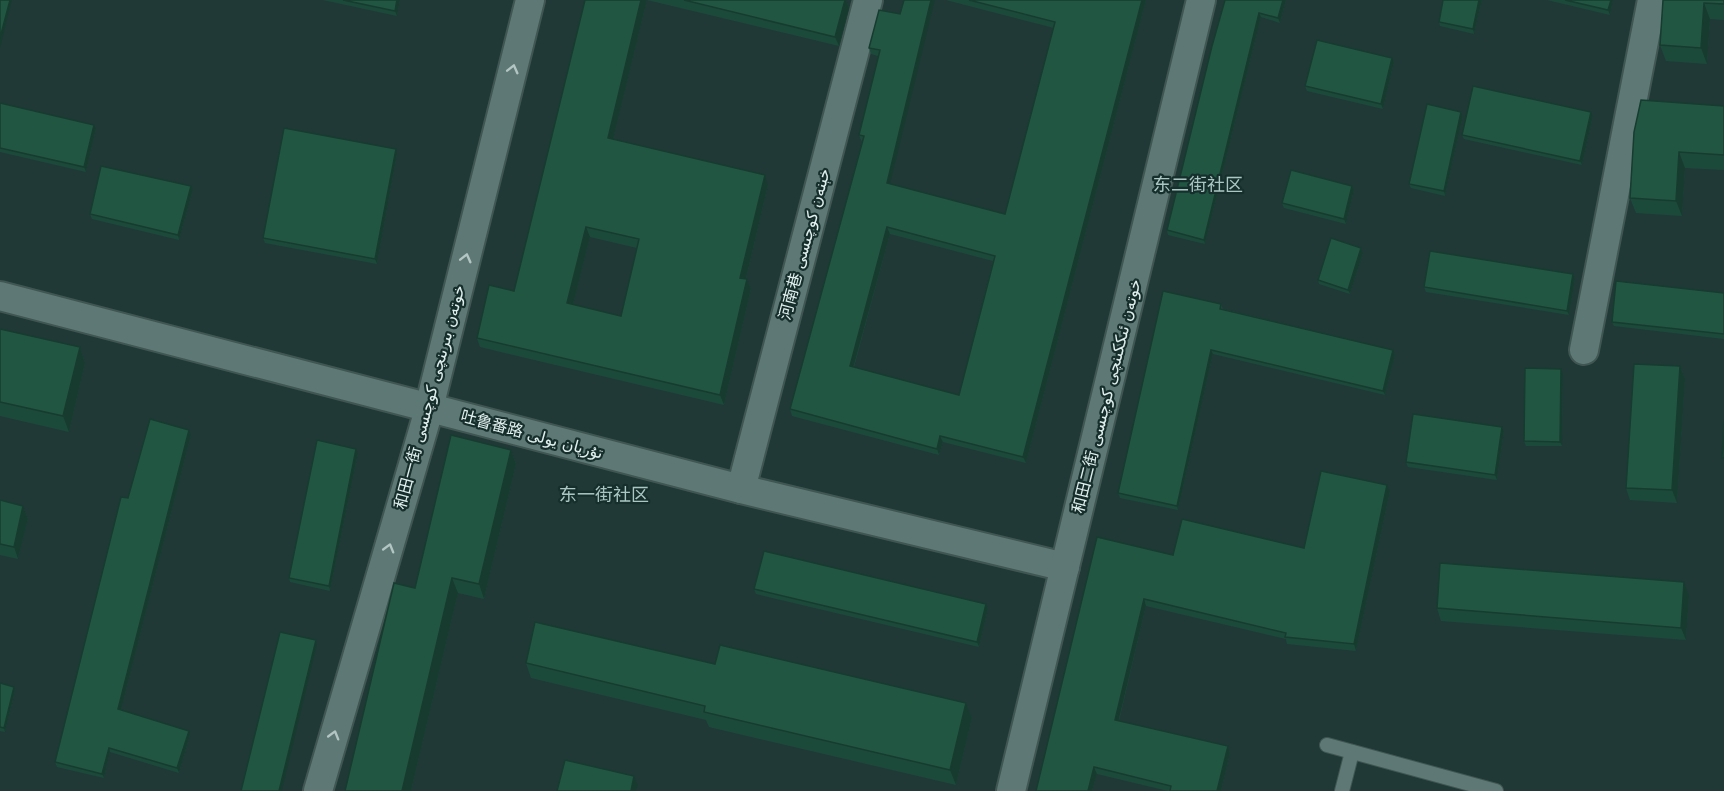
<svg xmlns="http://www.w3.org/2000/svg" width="1724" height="791" font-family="'DejaVu Sans','Noto Sans Arabic','Noto Sans SC',sans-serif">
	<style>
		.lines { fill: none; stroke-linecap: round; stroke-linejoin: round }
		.lane-casing { stroke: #405653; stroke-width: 16 }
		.street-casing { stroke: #405653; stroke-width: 32 }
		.lane { stroke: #5e7975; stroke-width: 14 }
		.street { stroke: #5e7975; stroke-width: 28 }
		.wall { fill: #1c4a3a; fill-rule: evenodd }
		.shaded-wall { fill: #173c2f }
		.building { fill: #215643; stroke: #173c2f; stroke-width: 1.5; fill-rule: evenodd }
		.oneway { stroke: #b3c6c4 }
		.labels { text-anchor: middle; stroke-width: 4.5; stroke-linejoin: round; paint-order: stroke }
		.street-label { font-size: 16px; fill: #e1f0ee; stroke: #162f2c }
		.neighbourhood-label { font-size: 18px; fill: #aac7c3; stroke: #162f2c }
	</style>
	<rect width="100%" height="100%" fill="#203936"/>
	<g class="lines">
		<!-- lane casing -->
		<g class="lane-casing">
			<g id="lane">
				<path d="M 1327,745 L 1496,791"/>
				<path d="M 1342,791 L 1352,752"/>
			</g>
		</g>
		<!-- street casing -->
		<g class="street-casing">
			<g id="street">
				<path d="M 0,296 L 741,489 L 1065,567"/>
				<path d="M 1584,350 L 1652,0"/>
				<path d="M 741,489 L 868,0"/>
				<path d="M 318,791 L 426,420 L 530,0"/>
				<path d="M 1011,791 L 1201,0"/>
			</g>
		</g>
		<!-- lane -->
		<use href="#lane" class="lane"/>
		<!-- street -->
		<use href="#street" class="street"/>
	</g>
	<!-- wall -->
	<g class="wall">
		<path d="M 323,0 L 400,0 L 397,16 Z"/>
		<path d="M 614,0 L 647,0 L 613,139 L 768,185 L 746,279 L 747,279 L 751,289 L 724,405 L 480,347 L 477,338 L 514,291 ZM 590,237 L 637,248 L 621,316 L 573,305 Z"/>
		<path d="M 647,0 L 846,0 L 849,8 L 839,46 Z"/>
		<path d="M 946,0 L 1146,0 L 1026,463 L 943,442 L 939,455 L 792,416 L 790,409 L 862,142 L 859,135 L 878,56 L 871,54 L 869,48 L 879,10 L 890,184 L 1005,214 L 1054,28 ZM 890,234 L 993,261 L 959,395 L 854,367 Z"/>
		<path d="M 1225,0 L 1286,0 L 1280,23 L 1261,17 L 1205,244 L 1168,235 L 1167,230 Z"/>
		<path d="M 1482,0 L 1474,34 L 1440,26 L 1439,22 Z"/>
		<path d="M 1547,0 L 1613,0 L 1610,15 Z"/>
		<path d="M 1663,0 L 1724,0 L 1724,20 L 1710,19 L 1707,64 L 1666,61 L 1660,45 Z"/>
		<path d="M 1392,58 L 1394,62 L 1383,109 L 1307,91 L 1305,86 Z"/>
		<path d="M 0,103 L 96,129 L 86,172 L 0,152 Z"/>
		<path d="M 1724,106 L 1724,170 L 1685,168 L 1682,216 L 1636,213 L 1630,198 Z"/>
		<path d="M 1461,112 L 1463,116 L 1445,196 L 1411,188 L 1409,184 Z"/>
		<path d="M 1593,116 L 1582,165 L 1464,139 L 1462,135 Z"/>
		<path d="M 397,154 L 377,264 L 265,243 L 263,238 Z"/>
		<path d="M 1352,186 L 1354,190 L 1346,224 L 1284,208 L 1282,203 Z"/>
		<path d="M 193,190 L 179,240 L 92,219 L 90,214 Z"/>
		<path d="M 1361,248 L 1363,253 L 1350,294 L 1319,284 L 1318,280 Z"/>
		<path d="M 1573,274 L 1575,279 L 1569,315 L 1426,292 L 1424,287 Z"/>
		<path d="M 1724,293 L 1724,339 L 1614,326 L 1612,322 Z"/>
		<path d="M 1221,304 L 1223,309 L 1393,350 L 1395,355 L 1385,395 L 1213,354 L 1178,510 L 1120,498 L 1118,493 Z"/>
		<path d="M 0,329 L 80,347 L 85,363 L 69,432 L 0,416 Z"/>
		<path d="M 1680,366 L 1685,379 L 1677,503 L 1630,500 L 1626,488 Z"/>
		<path d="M 1563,373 L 1562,446 L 1526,446 L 1524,441 Z"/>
		<path d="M 1502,427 L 1504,431 L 1497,480 L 1408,467 L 1406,462 Z"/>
		<path d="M 191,435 L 121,710 L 190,735 L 179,773 L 110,752 L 104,778 L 57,767 L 55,762 L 128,498 Z"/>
		<path d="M 511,450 L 516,464 L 484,599 L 458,593 L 411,791 L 415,588 Z"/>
		<path d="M 358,453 L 330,591 L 290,582 L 289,578 Z"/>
		<path d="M 1390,491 L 1356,651 L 1287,644 L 1286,639 L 1146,606 L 1119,721 L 1228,746 L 1230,753 L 1221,791 L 1168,791 L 1097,774 L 1092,791 L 1097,537 L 1173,555 L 1304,548 Z"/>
		<path d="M 0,500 L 23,506 L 28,519 L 18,559 L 0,555 Z"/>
		<path d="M 754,589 L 986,604 L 988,609 L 979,647 L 756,594 Z"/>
		<path d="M 1689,595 L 1686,640 L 1441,621 L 1437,608 Z"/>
		<path d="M 526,663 L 715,664 L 966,703 L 972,718 L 956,785 L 709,727 L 706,720 L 531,678 Z"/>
		<path d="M 0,683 L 14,687 L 15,691 L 5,732 L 0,731 Z"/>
	</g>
	<!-- shaded-wall -->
	<g class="shaded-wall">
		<path d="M 10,0 L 12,0 L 0,49 L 0,38 Z"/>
		<path d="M 397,0 L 400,0 L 397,16 L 395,11 Z"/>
		<path d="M 641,0 L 647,0 L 611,148 L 608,138 Z"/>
		<path d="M 845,0 L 846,0 L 849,8 L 839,46 L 835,37 Z"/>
		<path d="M 931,0 L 935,0 L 889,189 L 887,183 Z"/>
		<path d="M 1142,0 L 1146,0 L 1026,463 L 1023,457 Z"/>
		<path d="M 1283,0 L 1286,0 L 1280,23 L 1278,18 Z"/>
		<path d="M 1479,0 L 1482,0 L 1474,34 L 1473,29 Z"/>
		<path d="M 1611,0 L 1613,0 L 1610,15 L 1608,10 Z"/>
		<path d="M 1704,3 L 1710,19 L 1707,64 L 1701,48 Z"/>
		<path d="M 1259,13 L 1261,17 L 1205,244 L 1204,240 Z"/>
		<path d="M 1392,58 L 1394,62 L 1383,109 L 1381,104 Z"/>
		<path d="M 1461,112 L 1463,116 L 1445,196 L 1444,191 Z"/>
		<path d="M 1591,112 L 1593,116 L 1582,165 L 1580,161 Z"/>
		<path d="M 94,125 L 96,129 L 86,172 L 84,167 Z"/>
		<path d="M 396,149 L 397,154 L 377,264 L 375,259 Z"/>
		<path d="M 1679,152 L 1685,168 L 1682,216 L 1676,201 Z"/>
		<path d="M 765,175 L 768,185 L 744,287 L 740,278 Z"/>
		<path d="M 191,186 L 193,190 L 179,240 L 178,235 Z"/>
		<path d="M 1352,186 L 1354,190 L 1346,224 L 1344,219 Z"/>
		<path d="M 586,227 L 590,237 L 571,313 L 567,303 Z"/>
		<path d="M 887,227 L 890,234 L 852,372 L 850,366 Z"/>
		<path d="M 1361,248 L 1363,253 L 1350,294 L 1348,290 Z"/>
		<path d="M 1573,274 L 1575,279 L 1569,315 L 1567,311 Z"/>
		<path d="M 747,279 L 751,289 L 724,405 L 720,395 Z"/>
		<path d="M 80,347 L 85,363 L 69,432 L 63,416 Z"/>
		<path d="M 1211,350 L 1213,354 L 1178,510 L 1177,506 Z"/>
		<path d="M 1393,350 L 1395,355 L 1385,395 L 1383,391 Z"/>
		<path d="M 1680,366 L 1685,379 L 1677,503 L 1672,490 Z"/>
		<path d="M 1561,369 L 1563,373 L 1562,446 L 1560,442 Z"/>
		<path d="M 1502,427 L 1504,431 L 1497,480 L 1495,475 Z"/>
		<path d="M 189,430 L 191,435 L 120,714 L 118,709 Z"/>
		<path d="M 940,436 L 943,442 L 939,455 L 937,449 Z"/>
		<path d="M 356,449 L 358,453 L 330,591 L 329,586 Z"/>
		<path d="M 511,450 L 516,464 L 484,599 L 479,584 Z"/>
		<path d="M 1387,485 L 1390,491 L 1356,651 L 1354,644 Z"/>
		<path d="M 23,506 L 28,519 L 18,559 L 14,547 Z"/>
		<path d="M 452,578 L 458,593 L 411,791 L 402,791 Z"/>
		<path d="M 1684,582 L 1689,595 L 1686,640 L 1681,628 Z"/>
		<path d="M 1144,599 L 1146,606 L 1117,727 L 1115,720 Z"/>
		<path d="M 986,604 L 988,609 L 979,647 L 977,642 Z"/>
		<path d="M 316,640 L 317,645 L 282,791 L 279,791 Z"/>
		<path d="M 14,687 L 15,691 L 5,732 L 4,728 Z"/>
		<path d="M 966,703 L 972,718 L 956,785 L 950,770 Z"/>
		<path d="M 189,731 L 190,735 L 179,773 L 177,768 Z"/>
		<path d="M 1228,746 L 1230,753 L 1221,791 L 1217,791 Z"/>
		<path d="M 109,748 L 110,752 L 104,778 L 102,774 Z"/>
		<path d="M 1094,767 L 1097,774 L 1092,791 L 1088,791 Z"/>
		<path d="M 634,776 L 638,785 L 636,791 L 631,791 Z"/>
	</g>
	<!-- building -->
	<g class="building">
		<path d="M 0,0 L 10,0 L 0,38 Z"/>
		<path d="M 343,0 L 397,0 L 395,11 Z"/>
		<path d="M 585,0 L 641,0 L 608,138 L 765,175 L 740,278 L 747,279 L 720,395 L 477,338 L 489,285 L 514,291 ZM 586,227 L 639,239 L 621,316 L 567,303 Z"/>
		<path d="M 684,0 L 845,0 L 835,37 Z"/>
		<path d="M 904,0 L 931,0 L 887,183 L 1005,214 L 1055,22 L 969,0 L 1142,0 L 1023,457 L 940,436 L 937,449 L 790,409 L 864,136 L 859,135 L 880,50 L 869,48 L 879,10 L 900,14 ZM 887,227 L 995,256 L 959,395 L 850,366 Z"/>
		<path d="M 1225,0 L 1283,0 L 1278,18 L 1259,13 L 1204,240 L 1167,230 L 1212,46 Z"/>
		<path d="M 1443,0 L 1479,0 L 1473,29 L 1439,22 Z"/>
		<path d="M 1565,0 L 1611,0 L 1608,10 Z"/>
		<path d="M 1663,0 L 1724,0 L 1724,4 L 1704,3 L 1701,48 L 1660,45 Z"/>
		<path d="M 1317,40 L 1392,58 L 1381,104 L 1305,86 Z"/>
		<path d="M 1473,86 L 1591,112 L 1580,161 L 1462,135 Z"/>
		<path d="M 1641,100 L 1724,106 L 1724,155 L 1679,152 L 1676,201 L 1630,198 L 1634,132 Z"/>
		<path d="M 0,103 L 94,125 L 84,167 L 0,148 Z"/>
		<path d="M 1427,104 L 1461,112 L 1444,191 L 1409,184 Z"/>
		<path d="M 284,128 L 396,149 L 375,259 L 263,238 Z"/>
		<path d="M 101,166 L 191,186 L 178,235 L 90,214 Z"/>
		<path d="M 1291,170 L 1352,186 L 1344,219 L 1282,203 Z"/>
		<path d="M 1331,238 L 1361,248 L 1348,290 L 1318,280 Z"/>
		<path d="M 1430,251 L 1573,274 L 1567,311 L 1424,287 Z"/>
		<path d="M 1616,281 L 1724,293 L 1724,334 L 1612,322 Z"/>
		<path d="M 1163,291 L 1221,304 L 1220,309 L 1393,350 L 1383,391 L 1211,350 L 1177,506 L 1118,493 Z"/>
		<path d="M 0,329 L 80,347 L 63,416 L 0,402 Z"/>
		<path d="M 1634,364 L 1680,366 L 1672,490 L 1626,488 Z"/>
		<path d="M 1525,368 L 1561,369 L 1560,442 L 1524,441 Z"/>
		<path d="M 1413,414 L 1502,427 L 1495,475 L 1406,462 Z"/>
		<path d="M 150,419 L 189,430 L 118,709 L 189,731 L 177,768 L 109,748 L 102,774 L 55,762 L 121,497 L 128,498 Z"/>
		<path d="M 1724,420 L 1724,458 L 1722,458 Z"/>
		<path d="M 451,435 L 511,450 L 479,584 L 452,578 L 402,791 L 345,791 L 394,583 L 415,588 Z"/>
		<path d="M 317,440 L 356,449 L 329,586 L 289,578 Z"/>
		<path d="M 1321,471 L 1387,485 L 1354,644 L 1285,637 L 1286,633 L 1144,599 L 1115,720 L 1228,746 L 1217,791 L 1170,791 L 1171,786 L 1094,767 L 1088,791 L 1036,791 L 1097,537 L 1173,555 L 1182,519 L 1304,548 Z"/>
		<path d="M 0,500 L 23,506 L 14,547 L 0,544 Z"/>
		<path d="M 764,551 L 986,604 L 977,642 L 754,589 Z"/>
		<path d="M 1440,563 L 1684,582 L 1681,628 L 1437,608 Z"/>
		<path d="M 535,622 L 715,664 L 720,645 L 966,703 L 950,770 L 704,712 L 705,706 L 526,663 Z"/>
		<path d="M 280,632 L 316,640 L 279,791 L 241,791 Z"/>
		<path d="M 0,683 L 14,687 L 4,728 L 0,727 Z"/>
		<path d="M 565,760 L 634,776 L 631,791 L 557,791 Z"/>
	</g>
	<!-- one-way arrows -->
	<defs><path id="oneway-chevron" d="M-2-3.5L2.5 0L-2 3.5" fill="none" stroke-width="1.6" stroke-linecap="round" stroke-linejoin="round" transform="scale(1.5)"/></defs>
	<g class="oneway">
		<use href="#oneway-chevron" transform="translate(513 69) rotate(-76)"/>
		<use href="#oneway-chevron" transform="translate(466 258) rotate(-76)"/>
		<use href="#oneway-chevron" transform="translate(389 548) rotate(-74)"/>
		<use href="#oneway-chevron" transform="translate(334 735) rotate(-74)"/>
	</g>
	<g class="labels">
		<!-- street labels -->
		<g class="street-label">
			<text transform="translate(804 244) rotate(-75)" y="6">河南巷 خېنەن كوچىسى</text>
			<text transform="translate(1106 396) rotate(-76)" y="6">和田二街 خوتەن ئىككىنچى كوچىسى</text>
			<text transform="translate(429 397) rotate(-75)" y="6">和田一街 خوتەن بىرىنچى كوچىسى</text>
			<text transform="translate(532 434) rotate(15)" y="6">吐鲁番路 تۇرپان يولى</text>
		</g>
		<!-- neighbourhood labels -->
		<g class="neighbourhood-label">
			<text x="1198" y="191">东二街社区</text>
			<text x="604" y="501">东一街社区</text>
		</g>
	</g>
</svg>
